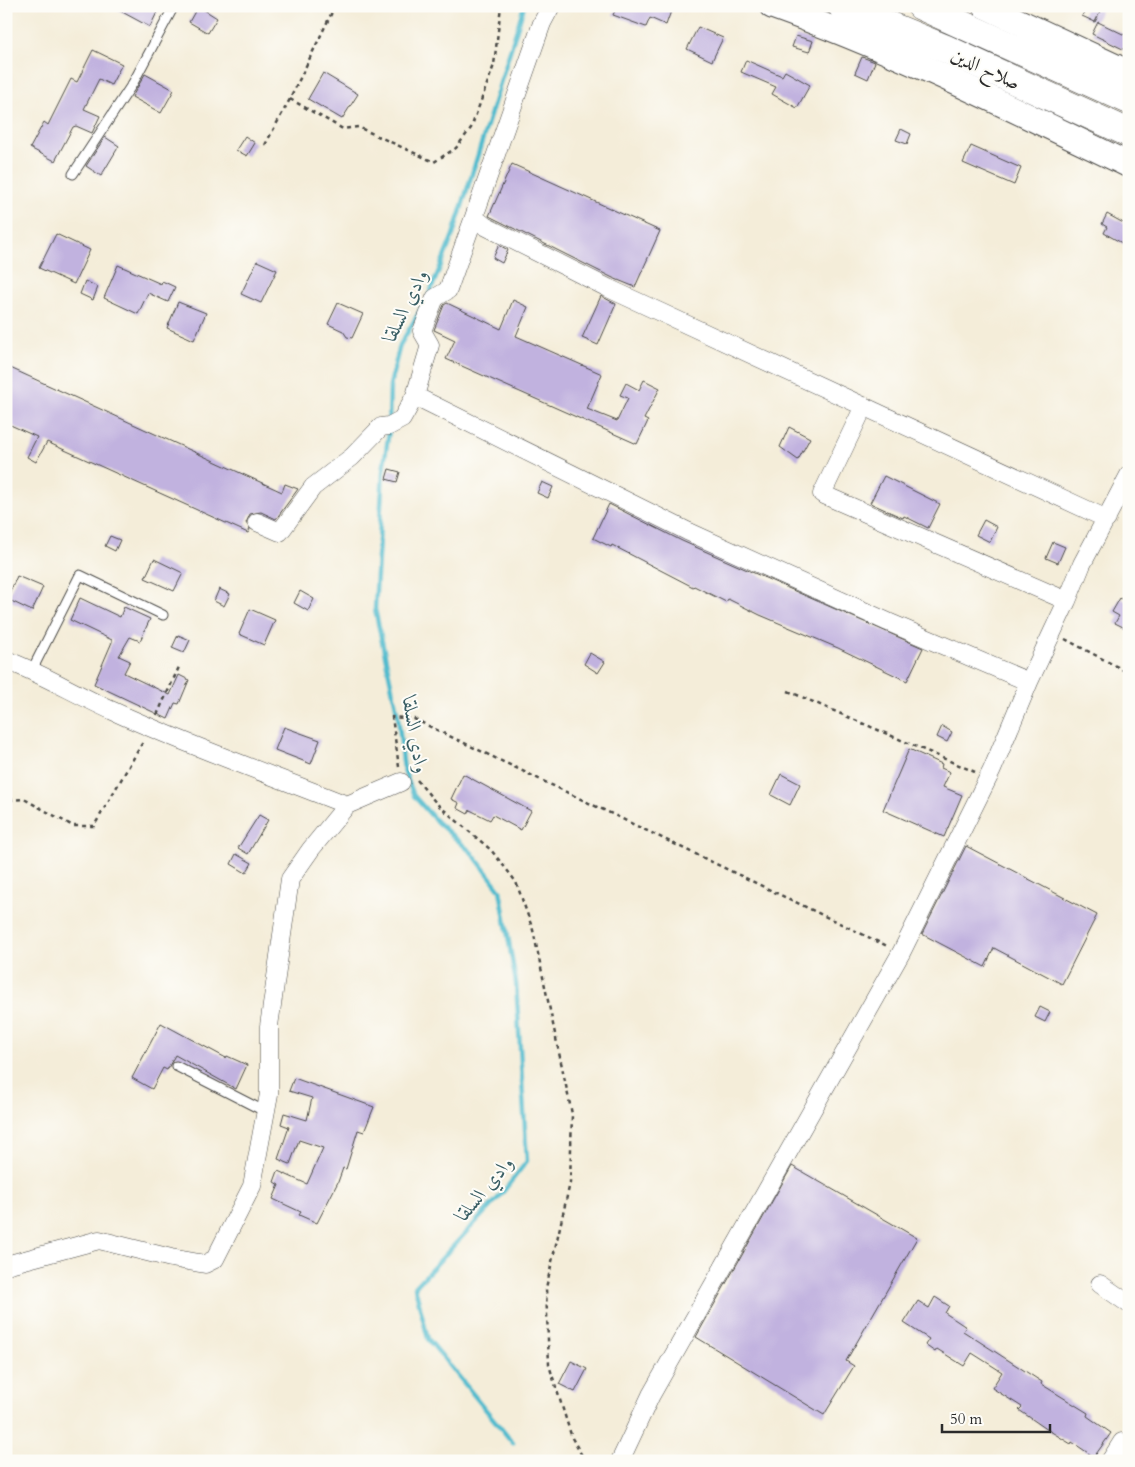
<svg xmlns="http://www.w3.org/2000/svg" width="1135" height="1467" font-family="Cardo,Amiri,serif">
	<rect width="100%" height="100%" fill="#fdfcf7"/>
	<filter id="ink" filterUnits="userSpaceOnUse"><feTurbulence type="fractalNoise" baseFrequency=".02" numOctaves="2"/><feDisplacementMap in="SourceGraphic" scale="10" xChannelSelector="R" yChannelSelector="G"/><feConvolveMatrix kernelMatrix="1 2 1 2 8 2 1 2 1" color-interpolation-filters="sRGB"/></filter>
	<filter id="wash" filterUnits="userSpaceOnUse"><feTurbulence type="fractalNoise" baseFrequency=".0096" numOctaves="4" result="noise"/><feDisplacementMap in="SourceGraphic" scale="20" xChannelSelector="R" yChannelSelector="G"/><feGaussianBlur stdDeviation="1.12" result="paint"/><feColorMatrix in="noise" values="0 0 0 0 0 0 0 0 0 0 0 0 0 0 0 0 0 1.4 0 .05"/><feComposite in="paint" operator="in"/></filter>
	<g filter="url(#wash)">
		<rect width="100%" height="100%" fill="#f4edd9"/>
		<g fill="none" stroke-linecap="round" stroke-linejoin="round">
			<path stroke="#52bcce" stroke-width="4.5" d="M429,295L453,235L524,6
				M389,421L390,385L400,345L424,304
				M389,431L383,471L375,609L398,716L404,770L414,796L437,822L472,853L500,890L516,983L527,1161L500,1196L415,1287L428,1339L513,1443"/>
		</g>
		<g id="blocks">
			<path fill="#c1b2df" d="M111,6H160L150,27Z
				M198,6L217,18L208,33L189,22Z
				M617,6H659L671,11L666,25L650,18L646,27L613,15Z
				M1087,6H1103L1095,22L1082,16Z
				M1098,22L1129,37V52L1092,34Z
				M698,27L723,38L712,61L687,49Z
				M796,36L813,41L809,52L792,47Z
				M93,50L122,64L111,85L99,79L84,109L100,116L92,133L76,126L73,127L55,161L30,148L44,122L48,125L71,79L77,82Z
				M862,57L875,62L868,79L855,73Z
				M746,60L782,76L785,71L810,85L797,108L772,94L776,87L741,72Z
				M323,73L358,94L342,119L308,99Z
				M145,74L174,90L161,113L132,97Z
				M901,129L911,134L907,144L896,140Z
				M245,136L255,143L247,156L236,150Z
				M105,137L119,146L101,176L86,166Z
				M971,146L1021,168L1014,185L963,163Z
				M512,164L660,231L635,287L613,278L489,216Z
				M1107,214L1129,226V247L1104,233L1107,227L1102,224Z
				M56,234L90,250L74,284L39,268Z
				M499,245L508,250L502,263L493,258Z
				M257,261L277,270L261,303L241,294Z
				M118,265L161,284L162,281L175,287L168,302L148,293L138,314L104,298Z
				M85,281L98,287L93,300L80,294Z
				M601,296L616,304L598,345L582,338Z
				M513,300L528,307L516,336L602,374L587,409L617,421L628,398L620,395L626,383L639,390L644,380L660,388L644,419L648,421L637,444L446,359L455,340L434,330L444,305L447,303L501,329Z
				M178,302L206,313L194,340L167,328Z
				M338,303L363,314L352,338L347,337L343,331L328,324Z
				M6,366L282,492L285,484L298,489L276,519L261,512L250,514L246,523L250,529L248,533L47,442L36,462L27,457L37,437L6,423Z
				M789,427L810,438L798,460L780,447Z
				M389,469L400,472L397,482L386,479Z
				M884,476L940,504L928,528L904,516L903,518L870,503Z
				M542,482L553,487L548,498L537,493Z
				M609,504L682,541L923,648L907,681L838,648L760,615L728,599L726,602L694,586L693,587L612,545L611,547L593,538Z
				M984,520L997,527L990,542L976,535Z
				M110,536L120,540L115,551L105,546Z
				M1053,542L1065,547L1058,563L1046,558Z
				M154,559L183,573L174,591L145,578Z
				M17,576L43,587L32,611L7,599Z
				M219,589L230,594L224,606L214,601Z
				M300,591L314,599L308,611L294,603Z
				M80,598L120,617L124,607L150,619L140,641L130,637L119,656L130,661L124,673L170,695L179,675L189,680L179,704L175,703L168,719L94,684L112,642V640L70,620Z
				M1120,598L1128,602L1129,600V630L1115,623L1119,616L1112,612Z
				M250,609L275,620L264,645L239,634Z
				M178,635L190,640L184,653L172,648Z
				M590,653L605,662L598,673L584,664Z
				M942,726L952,732L947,742L937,737Z
				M284,727L320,740L311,764L275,750Z
				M909,749L942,764L941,768L950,772L943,787L962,795L944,837L883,810Z
				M463,774L531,811L521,830L493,815L490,820L470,810L468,814L457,808L459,803L451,799Z
				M781,774L800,784L790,805L771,795Z
				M259,815L268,820L248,854L238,848Z
				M966,846L1097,915L1062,984L994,948L985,967L922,934Z
				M236,854L252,863L246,873L231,864Z
				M1040,1007L1050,1012L1045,1022L1035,1017Z
				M161,1023L226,1058L227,1056L247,1065L236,1089L175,1055L167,1070L163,1068L152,1089L132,1078Z
				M294,1078L374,1107L364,1132L358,1130L346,1169L343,1168L338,1182L317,1223L299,1215L301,1212L273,1199L279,1185L274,1182L278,1171L307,1184L323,1148L299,1140L290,1164L278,1159L289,1127L281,1124L284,1113L307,1120L312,1098L289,1091Z
				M792,1166L917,1238L846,1361L854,1366L824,1415L696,1337Z
				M935,1297L949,1306L945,1313L966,1327L963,1331L1042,1382L1041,1384L1088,1413L1087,1416L1111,1433L1094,1457L1072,1442L1071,1444L1045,1428L1019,1410L1022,1407L992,1388L1002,1372L972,1353L964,1366L937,1349L935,1352L925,1345L929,1339L904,1323L918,1301L929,1308Z
				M571,1361L587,1369L575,1392L559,1384Z"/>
		</g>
	</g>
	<g filter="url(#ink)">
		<use href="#blocks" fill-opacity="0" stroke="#494845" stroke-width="1"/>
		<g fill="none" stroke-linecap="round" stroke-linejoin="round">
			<defs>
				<path id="service" d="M73,174L133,83L174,6
					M32,670L80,575L163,615
					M176,1066L266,1112"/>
				<path id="minor" d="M551,6L542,23L474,217L485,226L608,288L1107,519
					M415,396L687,531L888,622L1029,682
					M864,406L822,494L1067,601
					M257,522L280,532L313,487L352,457L381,427L389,426L402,419L415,396L430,345L422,331L435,298L448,290L474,217
					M6,660C43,674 77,695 113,711C189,746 269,774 347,805L401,782
					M6,1265L99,1240L171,1258L205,1264L215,1259L252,1186L269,1094V1026L290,879L311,849L347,805
					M1100,1284L1129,1304
					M620,1461L651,1395L901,953L992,770L1029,682L1067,601L1082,564L1129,475
					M1110,1461L1122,1442L1129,1446"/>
				<path id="secondary" d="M772,6C895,50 1011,108 1129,165
					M985,6L1129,73"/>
				<path id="trunk" d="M842,6L946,49L1129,133
					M921,6L1129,100"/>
			</defs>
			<use href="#service" stroke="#494845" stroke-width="11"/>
			<use href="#minor" stroke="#494845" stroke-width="19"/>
			<use href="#secondary" stroke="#494845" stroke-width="27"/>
			<use href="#trunk" stroke="#494845" stroke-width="29"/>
			<path stroke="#494845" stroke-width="2.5" stroke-dasharray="4 4" stroke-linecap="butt" d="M290,99L343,129L358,127L434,162L456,148L471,128L494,65L501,6
				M265,145L290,99L335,6
				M1065,639L1129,673
				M788,691L975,772
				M157,715L179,667
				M399,767L392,717L414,719L887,946
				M417,780L437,804L491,850L507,870L516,882L533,930L572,1114L570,1183L546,1288L549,1365L572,1438L585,1461
				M6,808L10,800L24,799L73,826H94L143,742"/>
			<use href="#service" stroke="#fff" stroke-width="9"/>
			<use href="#minor" stroke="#fff" stroke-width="18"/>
			<use href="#secondary" stroke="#fff" stroke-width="25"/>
			<use href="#trunk" stroke="#fff" stroke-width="28"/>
		</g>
	</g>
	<g text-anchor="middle" stroke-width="4" stroke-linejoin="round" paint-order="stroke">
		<g font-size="19" fill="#2b2b2b" stroke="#fdfcf7">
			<text transform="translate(986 68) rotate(25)" y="7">صلاح الدين</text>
		</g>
		<g font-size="20" font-style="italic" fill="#395e64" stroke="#fdfcf7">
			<text transform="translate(405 305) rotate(-64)" y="7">وادي السلقا</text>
			<text transform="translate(416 735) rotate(80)" y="7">وادي السلقا</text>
			<text transform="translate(484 1188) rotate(-50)" y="7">وادي السلقا</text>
		</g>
	</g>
	<rect width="1135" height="1467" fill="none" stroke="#fdfcf7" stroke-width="25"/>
	<path d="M942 1424v8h108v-8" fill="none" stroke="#2b2b2b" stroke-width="2.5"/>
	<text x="950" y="1424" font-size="15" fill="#2b2b2b" stroke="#fdfcf7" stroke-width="4" paint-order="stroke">50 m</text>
</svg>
